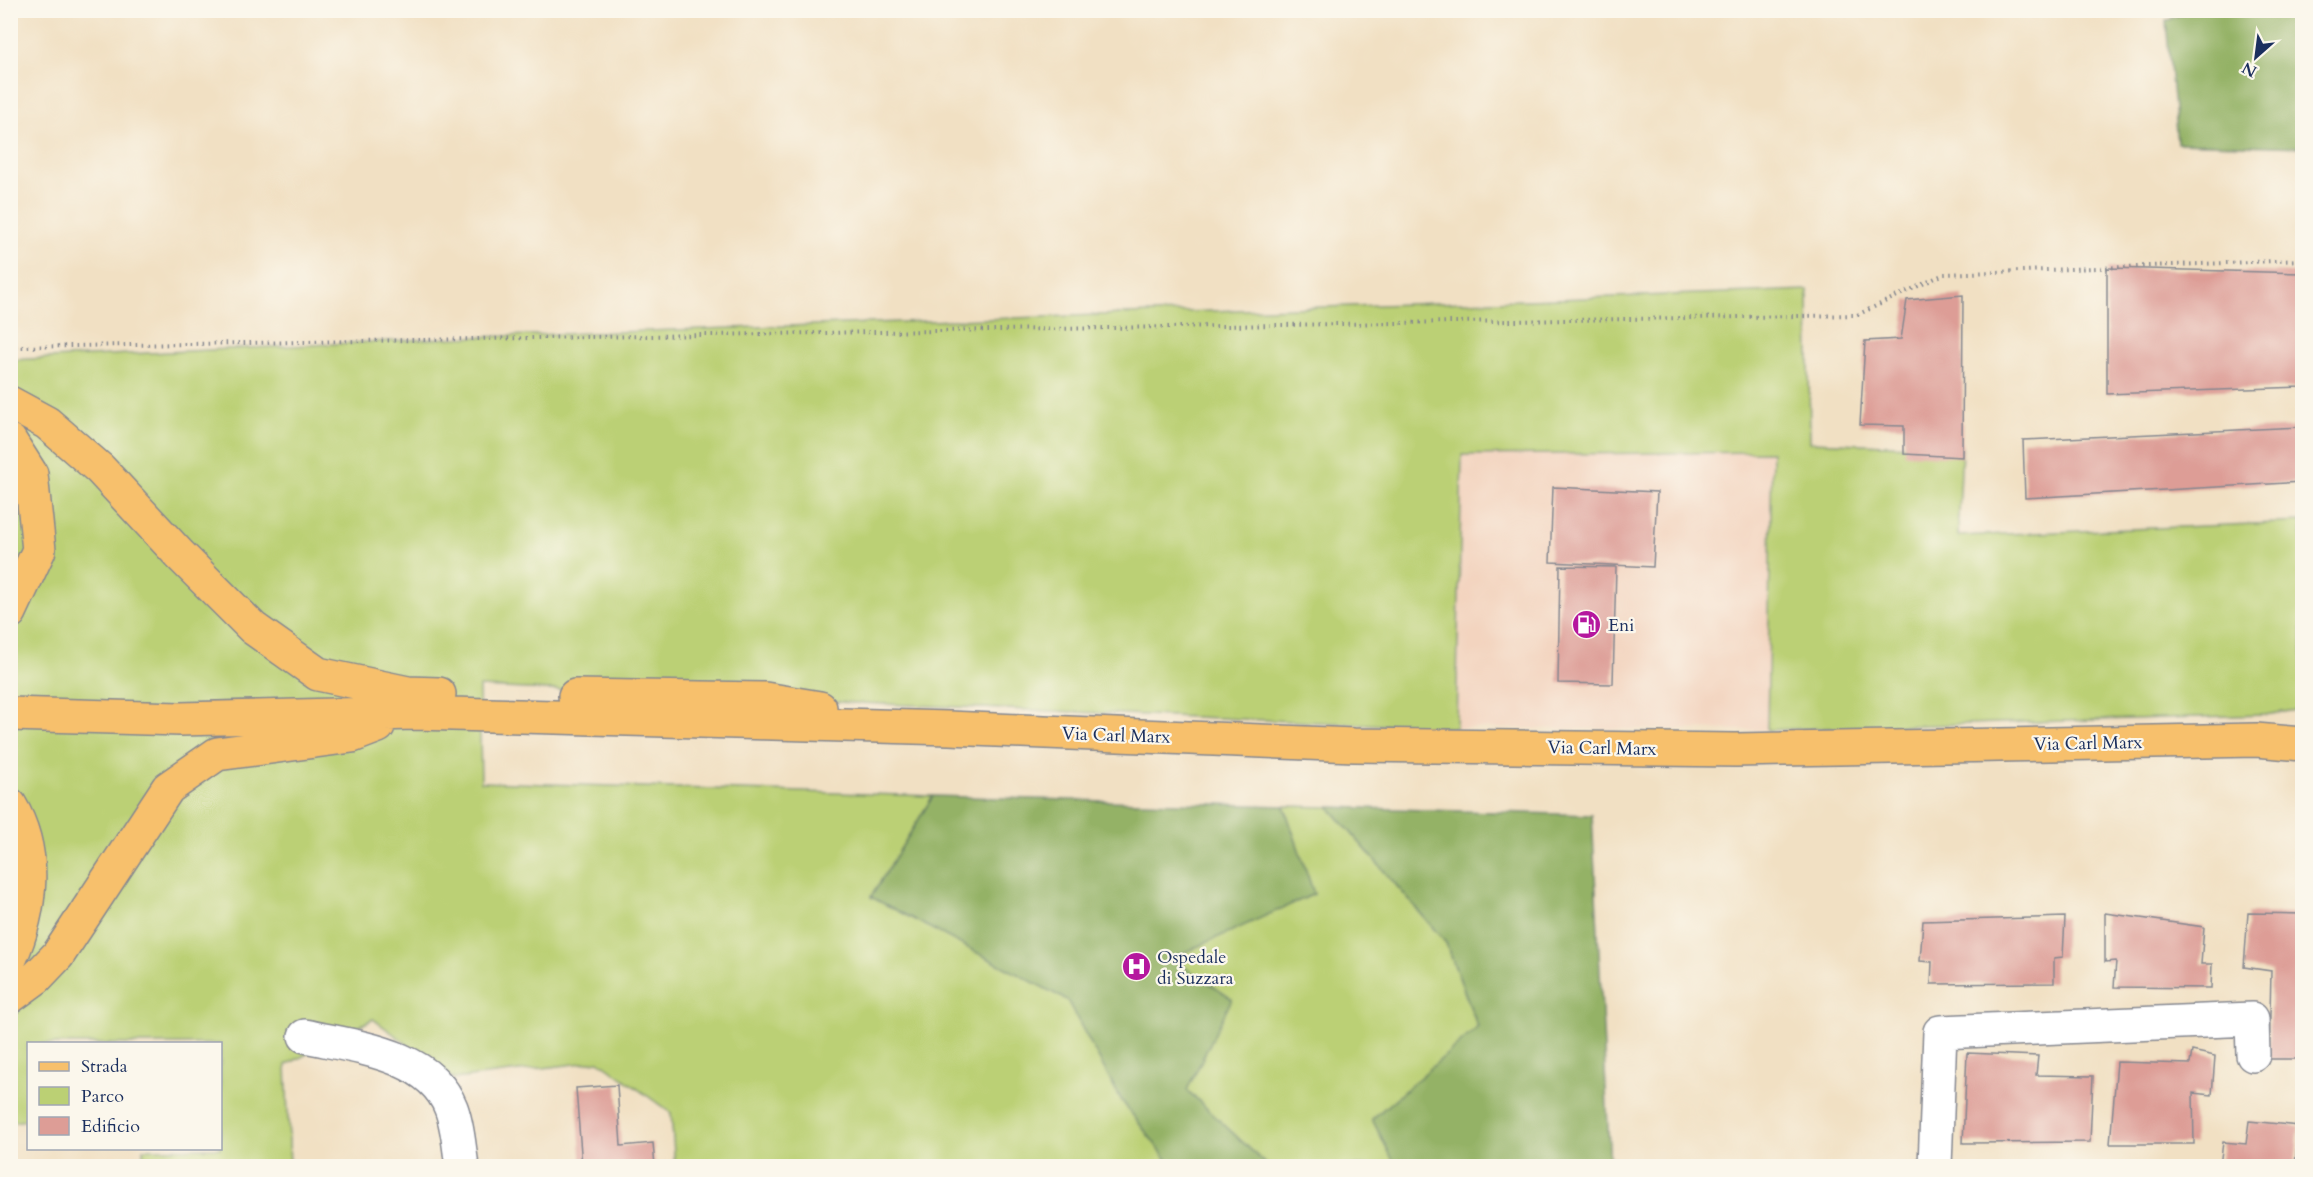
<svg xmlns="http://www.w3.org/2000/svg" width="2313" height="1177" font-family="Cardo,serif">
	<rect width="100%" height="100%" fill="#fbf7ec"/>
	<filter id="ink" filterUnits="userSpaceOnUse"><feTurbulence type="fractalNoise" baseFrequency=".0167" numOctaves="2"/><feDisplacementMap in="SourceGraphic" scale="12" xChannelSelector="R" yChannelSelector="G"/><feConvolveMatrix kernelMatrix="1 2 1 2 8 2 1 2 1" color-interpolation-filters="sRGB"/></filter>
	<filter id="wash" filterUnits="userSpaceOnUse"><feTurbulence type="fractalNoise" baseFrequency=".008" numOctaves="4" result="noise"/><feDisplacementMap in="SourceGraphic" scale="24" xChannelSelector="R" yChannelSelector="G"/><feGaussianBlur stdDeviation="1.35" result="paint"/><feColorMatrix in="noise" values="0 0 0 0 0 0 0 0 0 0 0 0 0 0 0 0 0 1.4 0 .05"/><feComposite in="paint" operator="in"/></filter>
	<g filter="url(#wash)">
		<rect width="100%" height="100%" fill="#f1e0c3"/>
		<path fill="#f3d4bf" d="M1773,452L1767,730L1456,728L1462,454Z"/>
		<path fill="#bbd074" stroke="#6b8069" stroke-width="1.5" d="M1808,290L1810,442L1962,448L1958,536L2302,522V709L2265,715L1767,730L1772,452L1462,455L1456,728L479,687L481,782L933,796L871,897L1067,1000L1122,1101L1172,1166H675L671,1113L599,1061L454,1079L373,1019L286,1065L290,1166H144L143,1149L220,1148V1044H28V1120L11,1122V360L450,338Z
			M1284,806L1329,807L1446,943L1478,1028L1372,1119L1396,1166H1268L1187,1090L1231,999L1171,958L1314,894Z"/>
		<path fill="#94b266" stroke="#587062" stroke-width="1.5" d="M2189,10L2302,11V147L2177,143L2166,21Z
			M933,796L1284,806L1314,894L1172,958L1232,999L1187,1090L1268,1166H1172L1122,1101L1067,1000L871,897Z
			M1329,807L1592,815L1610,1166H1396L1372,1119L1478,1027L1446,943Z"/>
		<g id="blocks">
			<path fill="#dd9d96" d="M2107,268L2302,273V387L2107,394Z
				M1963,295L1962,457L1904,454V426L1860,425L1865,341L1901,339L1907,300Z
				M2302,427V482L2025,498L2023,440Z
				M1553,487L1657,492L1653,567L1550,562Z
				M1560,566L1616,567L1613,684L1558,683Z
				M2105,913L2204,927L2201,964H2212L2211,988L2114,987L2116,961L2105,962Z
				M2248,913L2302,914V1059H2269L2271,971L2244,967Z
				M2065,917L2063,957L2054,958V983L1931,984L1932,962L1920,961L1923,921Z
				M2192,1051L2215,1056L2212,1095L2193,1093L2194,1144H2110L2117,1062L2190,1064Z
				M1967,1053L2038,1056L2036,1075L2093,1076L2090,1142L1963,1143Z
				M617,1085L621,1146L653,1143L655,1166H582L576,1088Z
				M2249,1121L2299,1126L2295,1166H2220L2223,1142L2246,1144Z"/>
		</g>
	</g>
	<g filter="url(#ink)">
		<use href="#blocks" fill-opacity="0" stroke="#868890" stroke-width="1.5"/>
		<g fill="none" stroke-linecap="round" stroke-linejoin="round">
			<defs>
				<path id="minor" d="M305,1036C354,1047 430,1053 451,1108C458,1126 459,1148 462,1166
					M1935,1166L1940,1032L2252,1019L2253,1055"/>
				<path id="major" d="M10,403L47,423L100,469L180,555L253,628L318,674L408,693L439,694
					M10,441L31,474L39,550L10,612
					M575,696L765,699L820,708
					M10,714L180,719L415,713L949,728L1354,745L1736,750L2256,740L2302,744
					M10,805C38,852 32,910 10,959
					M10,997L36,978L58,955L168,788L217,754L352,736L378,726"/>
			</defs>
			<use href="#minor" stroke="#868890" stroke-width="36"/>
			<use href="#major" stroke="#868890" stroke-width="36"/>
			<path stroke="#868890" stroke-width="4" stroke-dasharray="1.5 4.5" stroke-linecap="butt" d="M10,345L16,347L1857,315L1944,274L2302,260"/>
			<use href="#minor" stroke="#fff" stroke-width="33"/>
			<use href="#major" stroke="#f7c06c" stroke-width="33"/>
		</g>
	</g>
	<defs>
		<symbol id="fuel-disc" viewBox="-11 -11 22 22"><circle r="9.5" fill="#b5179e" stroke="#fbf7ec"/><path d="M-5.5-6h7V0h2V4h1.3V-2.5L3-4.5l.8-.8L6-3V5H2.5V1h-1V6h-7ZM-4.2-4.7v3.2H.2V-4.7Z" fill="#fff"/></symbol>
		<symbol id="hospital-disc" viewBox="-11 -11 22 22"><circle r="9.5" fill="#b5179e" stroke="#fbf7ec"/><path d="M-5-5h3v3.5h4V-5h3V5h-3V1.5h-4V5h-3Z" fill="#fff"/></symbol>
	</defs>
	<g fill-rule="evenodd">
		<use href="#fuel-disc" x="1570" y="608" width="33" height="33"/>
		<use href="#hospital-disc" x="1120" y="950" width="33" height="33"/>
	</g>
	<g text-anchor="middle" stroke-width="4.5" stroke-linejoin="round" paint-order="stroke">
		<g font-size="18" fill="#1b2f5e" stroke="#fbf7ec" text-anchor="start">
			<text x="1608" y="631">Eni</text>
			<text x="1157" y="963">Ospedale<tspan x="1157" dy="21">di Suzzara</tspan></text>
		</g>
		<g font-size="18" fill="#1b2f5e" stroke="#fbf7ec">
			<text transform="translate(1116 735) rotate(2)" y="6">Via Carl Marx</text>
			<text transform="translate(2088 743) rotate(-1)" y="6">Via Carl Marx</text>
			<text transform="translate(1602 748) rotate(1)" y="6">Via Carl Marx</text>
		</g>
	</g>
	<rect width="2313" height="1177" fill="none" stroke="#fbf7ec" stroke-width="36"/>
	<rect x="27" y="1042" width="195" height="108" fill="#fbf7ec" stroke="#a1a7b3" stroke-width="1.5"/>
	<rect x="39" y="1062" width="30" height="9" fill="#f7c06c" stroke="#a1a7b3" stroke-width="1.5"/>
	<text x="81" y="1072" font-size="18" fill="#1b2f5e">Strada</text>
	<rect x="39" y="1087" width="30" height="18" fill="#bbd074" stroke="#a1a7b3" stroke-width="1.5"/>
	<text x="81" y="1102" font-size="18" fill="#1b2f5e">Parco</text>
	<rect x="39" y="1117" width="30" height="18" fill="#dd9d96" stroke="#a1a7b3" stroke-width="1.5"/>
	<text x="81" y="1132" font-size="18" fill="#1b2f5e">Edificio</text>
	<g transform="translate(2256 57) rotate(208)" stroke="#fbf7ec" stroke-width="4.5" paint-order="stroke">
	<path d="M0-4.5L10 22L0 15L-10 22Z" fill="#1b2f5e"/>
	<text y="-9" font-size="16" font-weight="bold" text-anchor="middle" fill="#1b2f5e">N</text>
	</g>
</svg>
